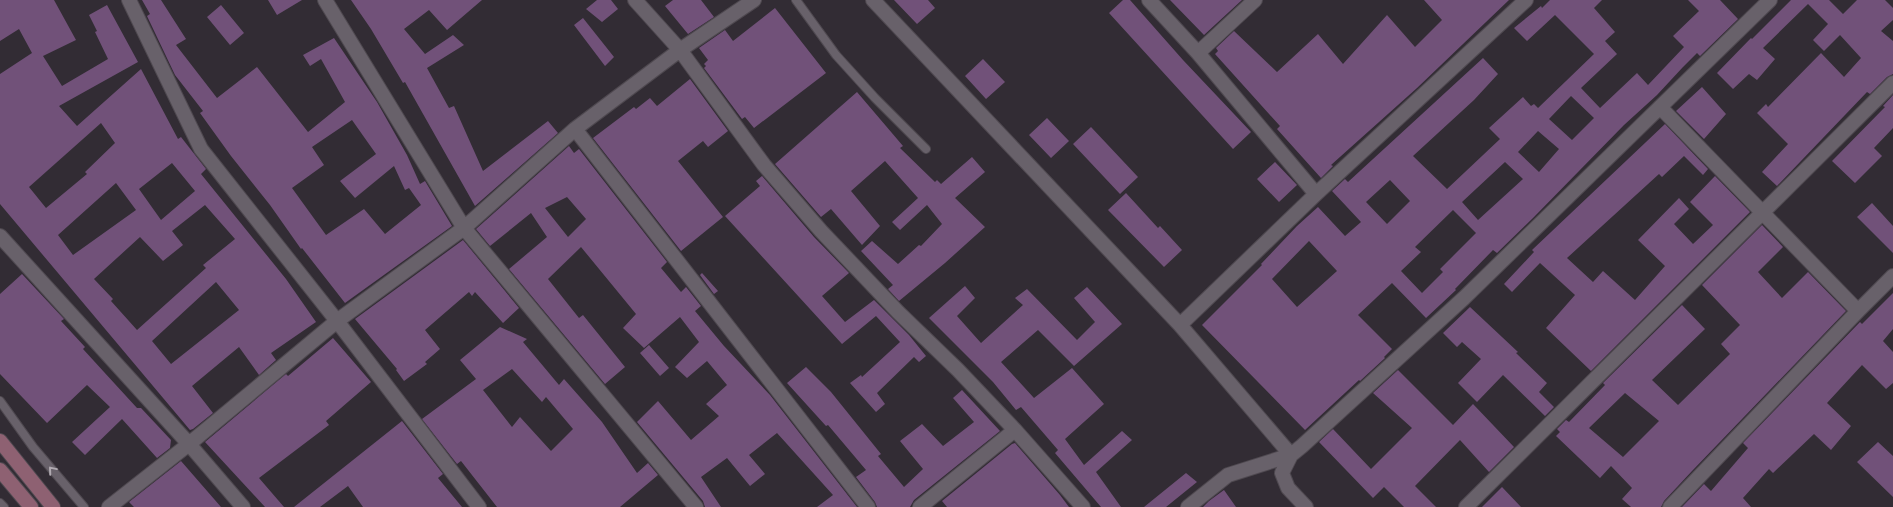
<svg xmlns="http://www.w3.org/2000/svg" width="1893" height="507" font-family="Mulish,sans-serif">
	<rect width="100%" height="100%" fill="#322c34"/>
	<path fill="#715179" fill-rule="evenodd" d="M0,0H54L76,40L43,56L62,86L108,59L95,32L97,31L89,15L107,5L138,62L59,106L77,126L141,69L178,139L181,137L206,169L201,174L286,279L316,322L271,353L276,360L259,375L239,347L192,386L213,413L193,429L190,430L0,204V74L32,53L19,29L0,41ZM101,123L115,143L85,172L87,174L46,208L29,187ZM172,163L195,191L161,220L139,189ZM116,183L136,210L73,255L58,235ZM205,205L235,239L203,265L206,268L137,330L111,301L113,299L94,279L140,237L163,261L183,245L172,231ZM216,282L239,310L171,364L152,341Z
		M142,0H161L186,39L176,45L217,98L257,67L308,132L345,102L321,59L310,66L303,55L334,38L377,102L407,155L420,184L425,181L452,226L345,303L302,248L301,249L270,205L231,156L200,113L203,111L175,75L147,16L150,14ZM352,120L376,154L340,181L355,198L394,166L405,190L409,188L421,205L385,234L364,209L326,235L292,188L324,165L312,147Z
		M268,0H302L277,15Z
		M351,0H482L447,30L429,10L404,29L425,54L453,35L464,45L427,68L449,108L454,106L483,171L548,121L558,133L475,206L405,82L403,83L371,29Z
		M597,0H611L618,9L602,22L586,9Z
		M673,0H701L714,17L688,34L665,6Z
		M894,0H928L935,8L917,24Z
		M1123,0H1130L1183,60L1251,132L1233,149L1109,13Z
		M1170,0H1242L1204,35Z
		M1424,0H1509L1417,88L1331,165L1333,166L1321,178L1277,129L1280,126L1215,54L1218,51L1216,48L1234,31L1277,72L1318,34L1343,64L1387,15L1415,47L1442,20Z
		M1550,0H1602L1594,8L1615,32L1605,41L1617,54L1581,88L1600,108L1637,73L1648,85L1684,47L1673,36L1699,11L1688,0H1720L1738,19L1700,56L1697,53L1683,67L1657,95L1624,125L1534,217L1497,253L1493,250L1455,289L1456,290L1426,318L1392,283L1358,315L1392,349L1384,357L1385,358L1360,381L1359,380L1305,430L1202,325L1262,265L1261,264L1297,226L1318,207L1345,236L1361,222L1332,191L1345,179L1348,182L1483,58L1498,74L1474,100L1413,156L1447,189L1500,139L1489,128L1523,97L1531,106L1534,104L1538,108L1594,54L1555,15L1527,41L1514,28L1541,6L1542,8ZM1571,96L1594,118L1572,140L1549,119ZM1538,131L1559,149L1539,172L1518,152ZM1505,162L1523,179L1478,220L1462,202ZM1390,180L1410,201L1387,224L1366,202ZM1453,210L1476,233L1440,269L1443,272L1422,293L1401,271L1421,252L1415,247ZM1309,241L1337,271L1297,307L1272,279Z
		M1791,0H1829L1843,14L1857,0H1885L1893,8V20L1881,31L1893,41V74L1887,77L1870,94L1867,92L1777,186L1762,172L1788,144L1757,113L1766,104L1768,107L1821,53L1844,77L1861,58L1840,35L1824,51L1813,40L1828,24L1808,4L1763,48L1775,59L1757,80L1749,74L1733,89L1717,73L1751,38L1752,39Z
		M221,5L244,33L230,45L207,17Z
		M775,8L826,73L754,128L745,117L742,119L704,68L706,66L704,64L708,60L699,48L725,30L733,41Z
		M583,18L614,57L605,66L574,25Z
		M983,59L1005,82L986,99L965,76Z
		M690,79L728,131L708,147L703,141L678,161L723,217L681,251L593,138L634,107L636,109L650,98L657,106Z
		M1702,87L1726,114L1704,139L1676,111Z
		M857,92L903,146L900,148L935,182L937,180L941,184L972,157L985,172L955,198L985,227L945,263L899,301L888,289L893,285L861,251L872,241L898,264L919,245L921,246L942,224L927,205L900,230L892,222L918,198L885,161L851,191L880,226L862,245L831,209L821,217L775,164Z
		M1893,95V128L1874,148L1882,156L1855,183L1832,161L1885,107L1883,106Z
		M1047,118L1069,141L1051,158L1029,135Z
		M1665,124L1708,169L1703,175L1684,156L1662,177L1659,174L1567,258L1593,282L1603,271L1635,300L1665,266L1638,240L1679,198L1689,209L1674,224L1693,244L1713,225L1690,202L1715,176L1750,212L1591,371L1546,328L1575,295L1540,263L1512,292L1504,284L1534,252L1532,250Z
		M1091,127L1138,177L1120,194L1073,144Z
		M569,146L574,153L579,149L667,262L661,268L681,292L686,287L701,306L695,311L724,346L770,395L857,507H817L833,495L777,433L749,455L765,474L750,486L727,458L701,477L721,507H705L703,501L637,422L658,401L691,440L719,416L706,404L727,385L707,361L687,378L675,367L699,342L680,317L644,348L623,328L636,314L581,247L548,279L579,318L583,315L625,367L605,384L509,269L547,237L531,213L490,246L476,229ZM567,197L586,219L568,237L545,208Z
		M1275,162L1297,185L1279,202L1257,179Z
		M762,176L814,237L849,273L822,296L845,322L874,300L909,335L926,356L919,362L914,357L877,393L885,404L876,412L850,383L861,375L862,377L900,342L876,316L842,344L725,216L760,186L756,181Z
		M1126,193L1158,228L1160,226L1182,250L1164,267L1108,210Z
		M1872,203L1893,226V253L1857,217Z
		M1762,225L1783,247L1758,272L1782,298L1808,272L1846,311L1692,471L1664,501L1661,507H1631L1622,499L1632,488L1611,466L1600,478L1556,436L1560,432L1557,429L1566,420L1569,422L1605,385L1603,383L1682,305L1705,329L1652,380L1678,405L1730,354L1721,344L1740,325L1702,285ZM1625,393L1659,421L1623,457L1589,428Z
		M463,240L519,308L503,323L475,292L472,296L469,292L425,330L440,349L425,362L427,364L404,381L396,370L397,369L355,319Z
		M702,273L718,291L714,294L700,275Z
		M22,274L64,319L61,321L85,347L83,349L104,372L137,408H141L171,440L170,448L157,458L122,419L85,455L72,442L110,407L87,385L47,423L0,374V294Z
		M965,286L975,298L957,316L981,343L1023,305L1015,298L1027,289L1077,340L1095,322L1074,298L1087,287L1122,324L1074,366L1038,330L1001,362L1034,398L1072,368L1104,404L1065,439L1084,465L1122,431L1132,440L1096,472L1121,507H1101L1055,453L1058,450L1021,407L1016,410L993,382L929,318Z
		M1893,293V329L1883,341L1893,352V383L1886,389L1862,365L1827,403L1851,426L1831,450L1814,434L1773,473L1769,469L1743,498L1751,507H1682L1704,484L1711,491L1748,448L1743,443L1860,322L1862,324Z
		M1470,307L1518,352L1516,353L1547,383L1539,392L1554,407L1545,416L1503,375L1477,402L1458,383L1481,359L1462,342L1457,347L1443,333Z
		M500,327L527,339L523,342L559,385L564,379L602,422L637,473L648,463L658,475L620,507H497L461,461L457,464L422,419L476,379L460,360ZM512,369L542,402L546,397L573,429L551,451L520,417L512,427L483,390Z
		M333,338L371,382L326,421L329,425L259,478L284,507H265L205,442L286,374L288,376Z
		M649,345L669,368L660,376L640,353Z
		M806,367L831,392L881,454L878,456L904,487L923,469L900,441L922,424L943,446L974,422L953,398L962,390L1000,431L914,500L910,507H877L875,502L856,477L866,470L828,425L826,426L787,383Z
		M1398,370L1453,425L1473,404L1514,447L1489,472L1460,440L1415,486L1436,507H1404L1384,487L1373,498L1319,442L1333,429L1371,469L1412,428L1373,393Z
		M402,421L443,474L438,478L462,507H363L348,486L320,507H294Z
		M1878,442L1893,456V497L1857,462Z
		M1015,443L1060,495L1069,507H947L942,501L1012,444Z
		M181,461L221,507H134L129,502Z
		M1186,473L1197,482L1166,507H1144Z
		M1502,487L1521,507H1482Z
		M1224,490L1236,507H1203L1209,501Z"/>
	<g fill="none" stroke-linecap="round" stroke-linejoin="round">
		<defs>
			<path id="service" d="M796,0L836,55L875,98L926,149
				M0,401L33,447L84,507
				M0,503L4,507"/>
			<path id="minor" d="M129,0L201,149L337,321L479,507
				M325,0L464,228L696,507
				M635,0L680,50L764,165L821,231L898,312L958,370L1015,430L1083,507
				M873,0L1180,325L1291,455L1282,473L1288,488L1306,507
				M1149,0L1198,53L1316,194
				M1198,53L1255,0
				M1660,107L1858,311
				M575,129L868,507
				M0,236L189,444L243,507
				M1180,325L1316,194L1526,0
				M109,507L189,444L337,321L464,228L575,129L680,50L754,0
				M920,507L1015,430
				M1188,507L1228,475L1291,455L1302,446L1464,298L1770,0
				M1466,507L1893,83
				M1670,507L1858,311L1893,276"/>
			<path id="secondary" d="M0,441L53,507
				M0,470L31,507"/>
		</defs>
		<use href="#service" stroke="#4f4950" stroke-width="10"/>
		<use href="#minor" stroke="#4f4950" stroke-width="16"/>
		<use href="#secondary" stroke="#4f4950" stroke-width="16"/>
		<use href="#service" stroke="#68616a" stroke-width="8"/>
		<use href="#minor" stroke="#68616a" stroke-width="14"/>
		<use href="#secondary" stroke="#8e6172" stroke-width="14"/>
	</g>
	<defs><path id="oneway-chevron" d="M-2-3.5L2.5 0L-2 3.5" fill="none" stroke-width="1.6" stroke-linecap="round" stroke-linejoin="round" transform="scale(1.25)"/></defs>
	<use stroke="#b0aab1" href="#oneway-chevron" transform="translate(52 470) rotate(-130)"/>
</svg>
